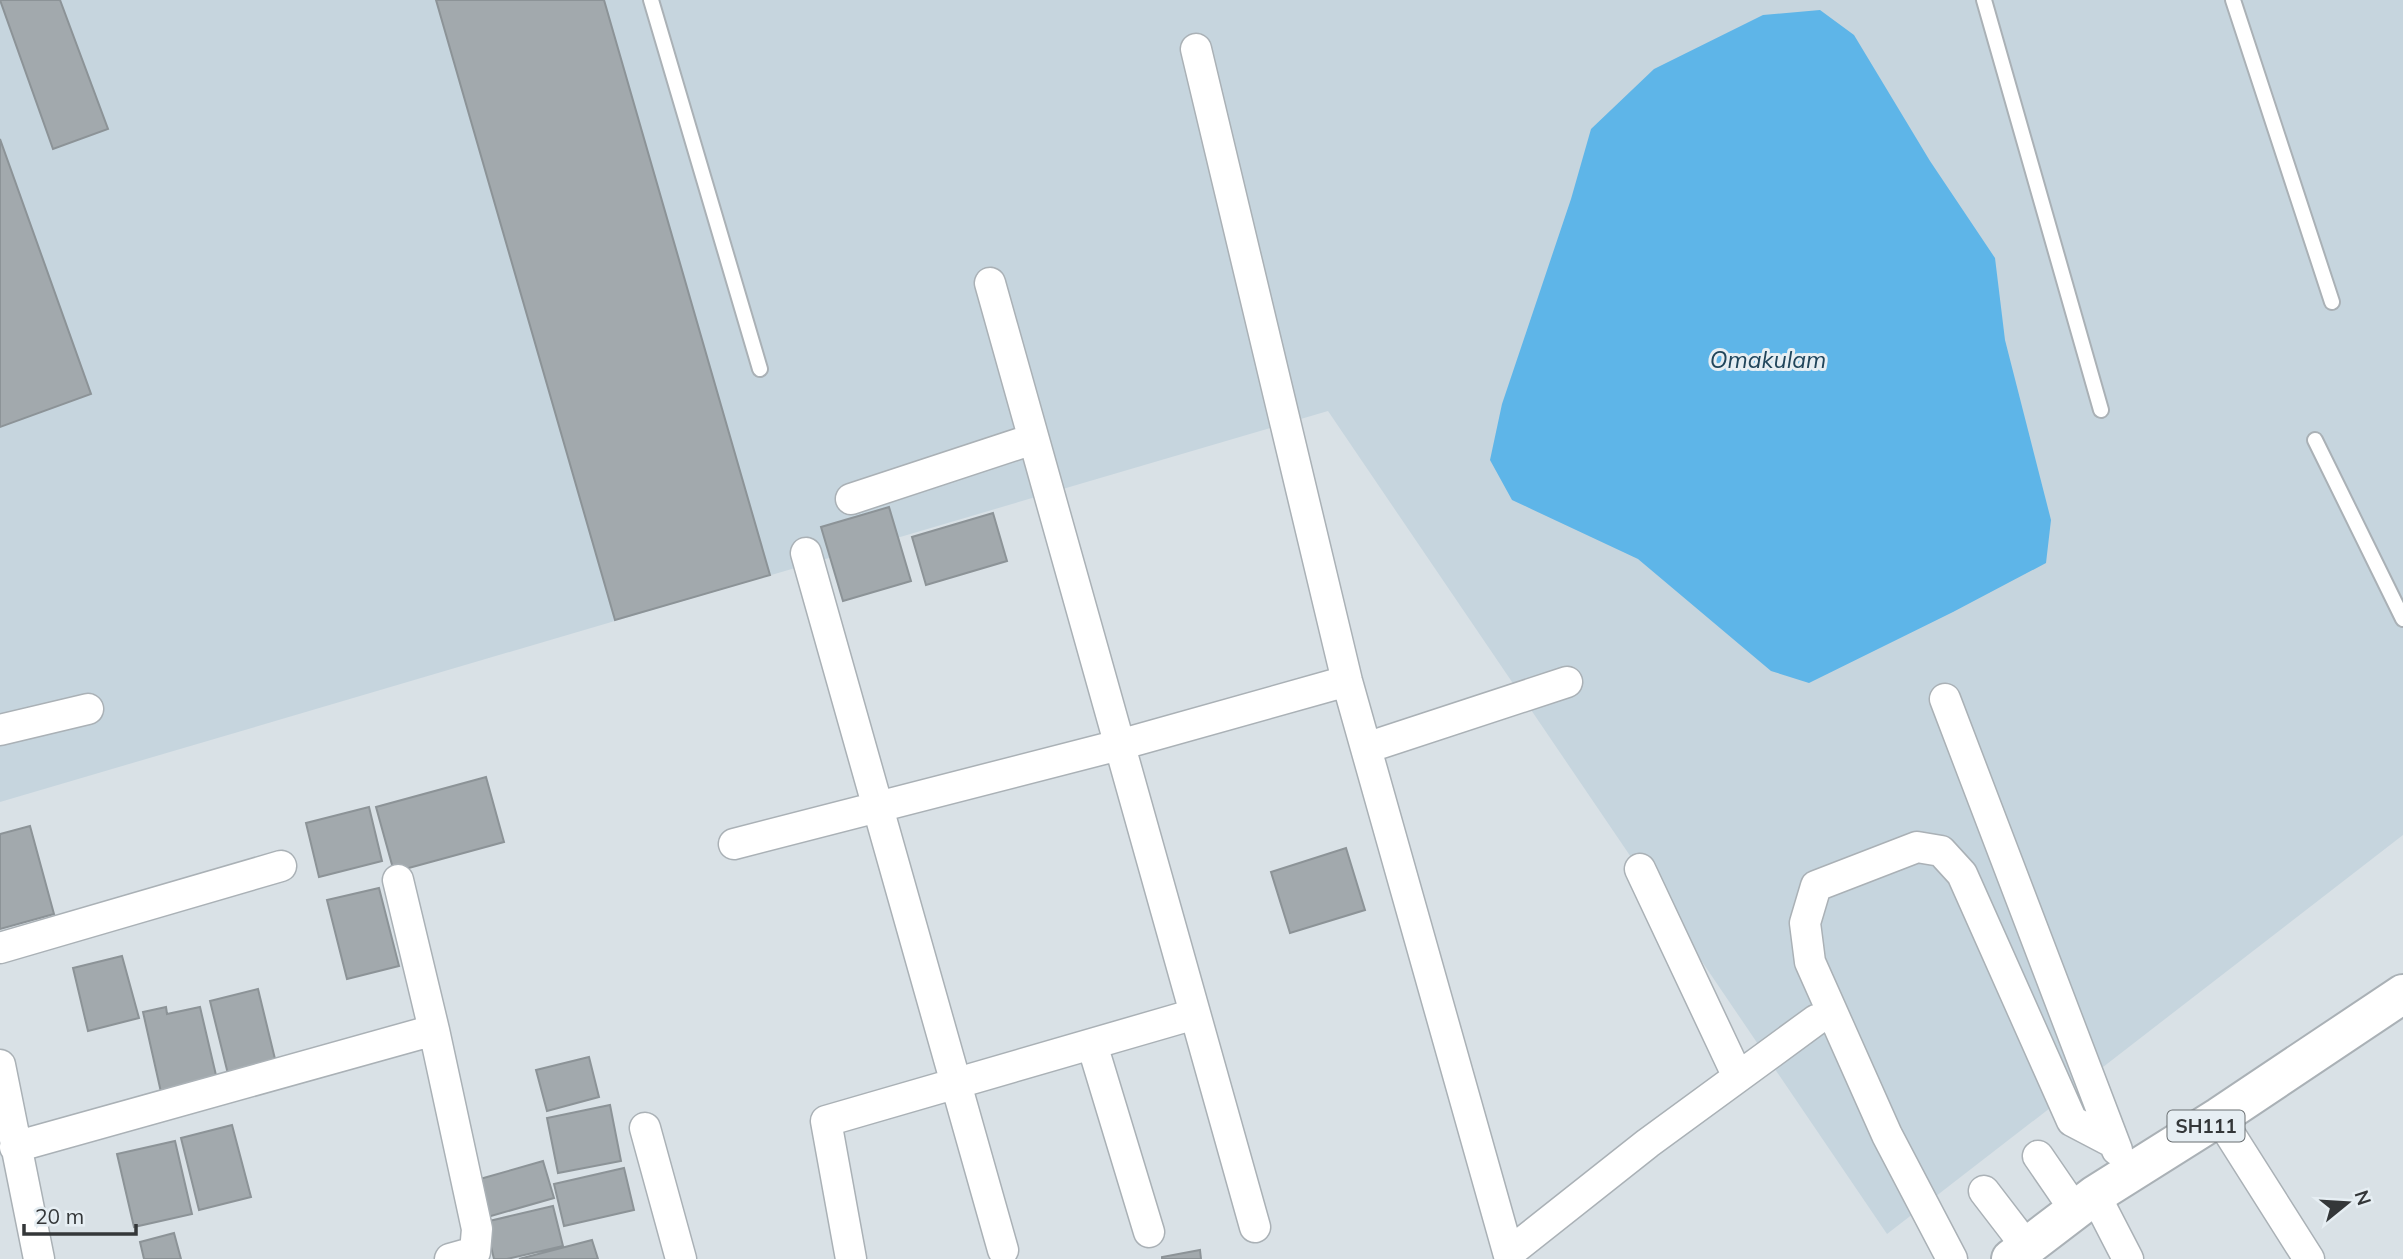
<svg xmlns="http://www.w3.org/2000/svg" width="2403" height="1259" font-family="Mulish,sans-serif">
	<rect width="100%" height="100%" fill="#d9e1e6"/>
	<path fill="#c6d5de" d="M0,0H2403V835L1887,1234L1328,411L0,802Z"/>
	<path fill="#5eb5e8" d="M1820,10L1854,35L1930,161L1995,258L2005,340L2051,520L2046,563L1953,612L1809,683L1771,671L1638,559L1512,500L1490,460L1502,404L1571,199L1591,129L1654,69L1763,15Z"/>
	<path fill="#a2a9ad" stroke="#8c9397" stroke-width="2" d="M0,0H60L108,129L53,149Z
		M436,0H604L770,575L615,620Z
		M0,139L91,394L0,427Z
		M889,507L911,581L843,601L821,527Z
		M993,513L1007,561L926,585L912,537Z
		M486,777L504,842L394,872L376,807Z
		M369,807L382,861L319,877L306,823Z
		M30,826L54,914L0,929V834Z
		M1346,848L1365,910L1290,933L1271,872Z
		M379,888L399,966L347,979L327,900Z
		M122,956L139,1018L88,1031L73,968Z
		M258,989L276,1063L228,1074L210,1001Z
		M166,1007L167,1014L200,1007L219,1088L163,1101L143,1012Z
		M589,1057L599,1097L547,1111L536,1070Z
		M610,1105L621,1161L558,1173L547,1118Z
		M232,1125L251,1197L199,1210L181,1138Z
		M175,1141L192,1214L134,1227L117,1154Z
		M543,1161L554,1198L484,1218L473,1181Z
		M624,1168L634,1210L564,1226L554,1184Z
		M553,1206L563,1246L507,1259H494L485,1222Z
		M174,1233L181,1259H144L140,1242Z
		M592,1240L598,1259H519Z
		M1200,1250L1201,1259H1162V1257Z"/>
	<g fill="none" stroke-linecap="round" stroke-linejoin="round">
		<defs>
			<path id="service" d="M651,0L760,369
				M1984,0L2101,410
				M2233,0L2332,302
				M2315,440L2403,619"/>
			<path id="minor" d="M1196,49L1347,681L1510,1259
				M990,283L1255,1227
				M851,499L1033,439
				M806,553L1003,1250
				M1945,699L2117,1150
				M0,730L88,709
				M1366,748L1567,682
				M734,844L1119,745L1347,681
				M1640,869L1738,1077
				M398,880L434,1030
				M0,948L281,866
				M1092,1044L1149,1232
				M0,1065L39,1259
				M2219,1117L2309,1259
				M645,1128L681,1259
				M15,1147L434,1030L477,1229L475,1252L450,1259
				M2038,1156L2075,1210
				M1984,1191L2027,1247
				M2095,1195L2128,1259
				M1509,1253L1648,1143L1816,1020
				M851,1259L826,1121L1195,1014
				M1952,1259L1887,1135L1810,962L1805,923L1816,886L1917,847L1941,851L1962,874L2072,1121L2114,1143"/>
			<path id="primary" d="M2011,1259L2095,1195L2219,1117L2403,994"/>
		</defs>
		<use href="#service" stroke="#aab1b6" stroke-width="18"/>
		<use href="#minor" stroke="#aab1b6" stroke-width="33"/>
		<use href="#primary" stroke="#aab1b6" stroke-width="42"/>
		<use href="#service" stroke="#fff" stroke-width="14"/>
		<use href="#minor" stroke="#fff" stroke-width="30"/>
		<use href="#primary" stroke="#fff" stroke-width="38"/>
	</g>
	<g text-anchor="middle" stroke-width="6" stroke-linejoin="round" paint-order="stroke">
		<rect fill="#e6eef3" stroke="#696e71" stroke-width="2" x="2167.5" y="1110.5" width="77" height="31" rx="5"/>
		<g font-size="19" font-weight="bold" fill="#343739">
			<text x="2206" y="1133">SH111</text>
		</g>
		<g font-size="23" font-style="italic" fill="#20455b" stroke="#e6eef3">
			<text x="1768" y="368">Omakulam</text>
		</g>
	</g>
	<g transform="translate(2347 1203) rotate(72)" stroke="#e6eef3" stroke-width="5" paint-order="stroke">
	<path d="M0-5L12 26L0 18L-12 26Z" fill="#343739"/>
	<text y="-10" font-size="19" font-weight="bold" text-anchor="middle" fill="#343739">N</text>
	</g>
	<path d="M24 1224v10h112v-10" fill="none" stroke="#343739" stroke-width="3.5"/>
	<text x="35" y="1224" font-size="21" fill="#343739" stroke="#e6eef3" stroke-width="5" paint-order="stroke">20 m</text>
</svg>
